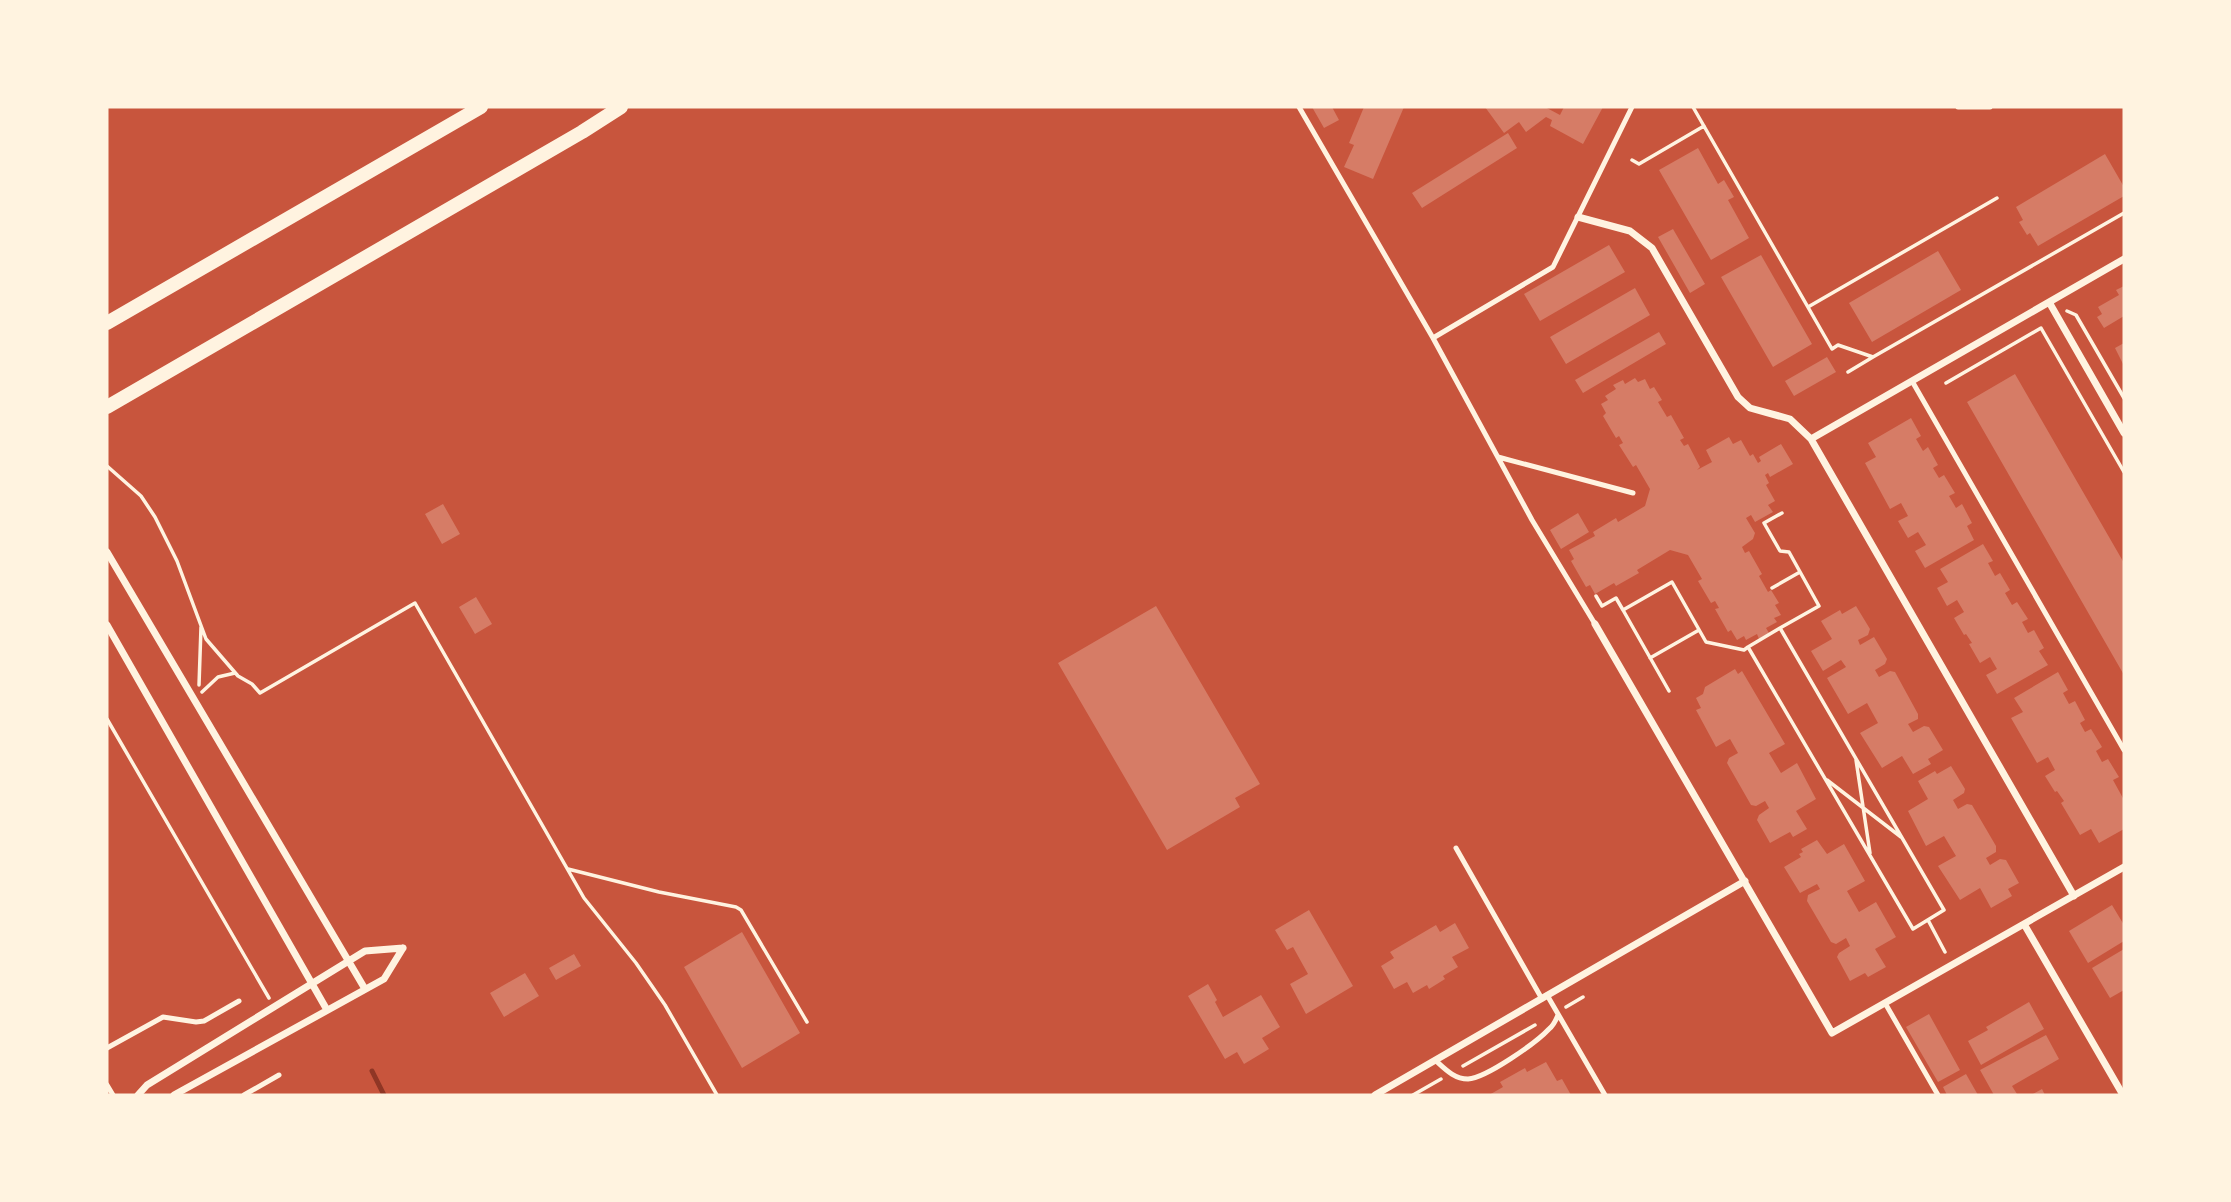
<svg xmlns="http://www.w3.org/2000/svg" width="2231" height="1202" font-family="'Sofia Sans Condensed',sans-serif">
	<rect width="100%" height="100%" fill="#c8553d"/>
	<g fill="none" stroke-linecap="round" stroke-linejoin="round">
		<path stroke="#8f3625" stroke-width="5" d="M372,1071L384,1095"/>
	</g>
	<path fill="#d67c66" d="M1312,107H1332L1339,120L1324,128Z
		M1364,107H1404L1373,179L1344,167L1354,145L1349,143Z
		M1485,107H1545L1560,115L1564,107H1603L1583,144L1550,126L1552,120L1546,117L1526,132L1519,122L1504,133Z
		M1508,133L1517,148L1422,208L1412,193Z
		M1698,148L1718,184L1724,180L1734,197L1728,200L1749,238L1711,260L1659,170Z
		M2105,154L2124,187V196L2038,246L2030,233L2027,235L2019,222L2023,220L2016,207Z
		M1673,229L1705,284L1690,293L1658,237Z
		M1609,245L1625,272L1540,321L1524,294Z
		M1938,251L1961,290L1872,342L1849,303Z
		M1761,255L1812,344L1773,367L1721,277Z
		M2124,286V316L2104,328L2097,317L2102,314L2098,307L2119,295L2116,290Z
		M1635,288L1650,315L1566,364L1550,337Z
		M1659,332L1666,344L1583,393L1575,380Z
		M2124,343V366L2115,348Z
		M1827,357L1836,372L1794,396L1785,381Z
		M2015,374L2124,563V675L1967,402Z
		M1635,378L1638,382L1645,379L1650,389L1654,387L1662,400L1658,402L1667,417L1671,415L1684,438L1680,440L1684,446L1688,444L1700,467L1697,470L1712,462L1706,450L1729,437L1733,444L1741,440L1750,456L1753,454L1758,463L1761,461L1759,457L1781,444L1793,464L1770,477L1768,473L1765,475L1769,483L1766,485L1775,501L1768,505L1773,512L1755,522L1751,515L1746,518L1755,533L1753,539L1742,547L1745,553L1749,551L1762,574L1759,576L1768,592L1771,590L1779,603L1775,605L1781,615L1774,618L1777,622L1766,628L1769,633L1759,639L1757,634L1746,640L1744,636L1737,640L1731,630L1728,632L1715,609L1719,608L1715,601L1711,603L1698,581L1702,579L1688,555L1670,550L1637,570L1639,573L1616,586L1614,583L1595,594L1590,585L1586,587L1571,561L1574,559L1569,550L1595,536L1593,532L1616,518L1618,522L1645,506L1650,489L1636,465L1633,467L1619,445L1623,443L1619,436L1616,438L1603,416L1606,413L1601,404L1608,400L1605,396L1616,389L1613,385L1623,380L1625,384Z
		M1911,418L1921,436L1916,439L1923,451L1928,447L1938,465L1933,468L1939,478L1944,475L1955,493L1949,496L1956,508L1962,504L1972,523L1967,526L1974,540L1925,568L1915,551L1926,545L1918,532L1908,538L1898,521L1908,516L1901,503L1890,509L1865,463L1876,457L1868,443Z
		M443,504L460,534L442,544L425,514Z
		M1578,513L1589,532L1561,549L1550,530Z
		M1983,544L1993,561L1988,563L1995,576L2000,573L2010,590L2005,593L2012,605L2017,602L2028,619L2022,622L2028,633L2034,630L2044,648L2039,651L2048,665L1997,694L1986,675L1997,669L1990,657L1980,663L1969,644L1972,643L1966,634L1964,635L1954,618L1964,612L1957,600L1947,606L1937,588L1948,582L1940,569Z
		M476,597L492,624L475,634L459,607Z
		M1156,606L1260,784L1235,798L1240,807L1167,850L1058,663Z
		M1856,606L1870,629L1868,635L1858,640L1860,645L1874,637L1887,659L1885,664L1875,670L1879,677L1890,671L1895,672L1918,714V719L1908,724L1913,732L1924,726L1929,727L1943,750L1928,759L1931,764L1913,774L1902,756L1882,768L1860,733L1878,723L1867,703L1848,714L1827,678L1846,667L1841,660L1823,671L1811,651L1832,639L1821,621L1840,610L1842,614Z
		M1735,669L1738,674L1742,671L1785,744L1769,753L1781,773L1797,763L1816,799L1796,811L1807,829L1793,837L1790,832L1770,843L1757,820L1759,815L1769,808L1765,801L1756,806L1751,805L1727,763L1729,758L1738,753L1730,739L1716,747L1696,710L1701,708L1696,698L1703,694L1705,687Z
		M2058,672L2068,690L2063,693L2069,704L2075,701L2085,720L2080,723L2085,732L2091,729L2102,747L2096,751L2102,762L2108,759L2119,777L2113,780L2124,800V829L2099,843L2091,829L2080,835L2061,803L2064,801L2057,791L2055,792L2045,776L2055,770L2048,757L2037,763L2011,718L2023,712L2014,698Z
		M1951,766L1965,789L1964,793L1953,800L1958,809L1967,804L1972,805L1996,846V852L1986,858L1990,865L2000,859L2006,860L2019,883L2008,889L2012,896L1991,908L1980,888L1960,900L1938,866L1956,856L1944,836L1926,846L1908,811L1928,799L1918,781L1935,771L1937,774Z
		M1817,840L1827,854L1844,844L1865,881L1847,891L1859,912L1876,902L1896,937L1875,949L1886,967L1868,977L1865,973L1850,981L1837,957L1839,953L1850,946L1846,938L1836,944L1831,942L1807,901L1808,895L1820,889L1817,884L1800,893L1784,867L1801,857L1799,854L1803,852L1801,849Z
		M2112,905L2124,925V941L2088,963L2069,931Z
		M1309,910L1353,986L1306,1014L1290,984L1308,974L1293,947L1287,950L1275,930Z
		M1455,923L1469,948L1452,957L1458,967L1443,976L1445,979L1429,989L1427,985L1413,993L1407,982L1394,989L1381,966L1394,958L1390,952L1436,925L1440,932Z
		M742,932L800,1033L742,1068L684,967Z
		M2124,949V990L2110,998L2092,968Z
		M574,954L581,966L556,980L549,968Z
		M525,973L539,996L504,1017L490,993Z
		M1208,984L1217,1000L1215,1002L1223,1017L1261,995L1280,1027L1262,1038L1269,1049L1244,1064L1237,1052L1225,1059L1188,996Z
		M2029,1002L2044,1029L1981,1065L1968,1041L1988,1030L1986,1027Z
		M1929,1014L1960,1070L1938,1082L1906,1027Z
		M2046,1035L2059,1059L2012,1086L2017,1094L2014,1095H1994L1980,1070Z
		M1546,1062L1557,1081L1562,1079L1571,1095H1489L1503,1087L1500,1082L1525,1068L1527,1072Z
		M1966,1074L1978,1095H1947L1943,1087Z
		M2042,1089L2045,1095H2031Z"/>
	<g fill="none" stroke-linecap="round" stroke-linejoin="round">
		<path stroke="#fff3e0" stroke-width="3.5" d="M1693,107L1832,349L1838,345L1873,357L2124,213
			M1632,160L1639,164L1704,126
			M1808,307L1997,198
			M2067,311L2076,315L2124,398
			M1848,372L1873,357
			M1946,383L2041,328L2124,472
			M107,466L141,496L155,517L177,561L206,639L238,676L252,684L260,693L415,603L584,898L636,963L665,1005L717,1095
			M1772,588L1800,572
			M1596,596L1602,606L1616,598L1623,610L1672,582L1706,642L1744,650L1748,647
			M1623,610L1669,691
			M1780,628L1944,910L1913,929L1748,647Z
			M1780,628L1819,606L1789,552L1780,551L1764,523L1782,513
			M1650,658L1699,630
			M199,685L201,627
			M202,692L218,677L235,673
			M107,719L269,998
			M1856,760L1870,853
			M1827,780L1901,837
			M568,869L659,892L736,907L741,910L807,1022
			M1928,920L1945,952
			M1566,1007L1583,997
			M1463,1066L1535,1025
			M1413,1095L1441,1079"/>
		<path stroke="#fff3e0" stroke-width="5" d="M1299,107L1433,338L1532,520L1595,624
			M1958,107H1990
			M1433,338L1553,267L1632,107
			M1912,381L2124,750
			M1498,457L1633,493
			M1456,848L1542,999
			M1547,995L1605,1095
			M1885,1003L1938,1095
			M107,1048L163,1017L196,1022L204,1021L239,1001
			M1435,1060C1445,1069 1454,1079 1468,1079C1486,1078 1536,1043 1549,1029C1553,1026 1556,1020 1558,1015
			M107,1085L113,1095
			M244,1095L279,1075"/>
		<path stroke="#fff3e0" stroke-width="7" d="M1578,217L1630,231L1652,248L1738,397L1750,408L1790,419L1811,439L2074,896
			M2049,302L2124,433
			M1811,439L2124,259
			M107,552L365,989
			M1595,624L1832,1033L2124,867
			M107,625L327,1010
			M2024,924L2123,1095
			M138,1095L147,1085L365,951L403,948
			M174,1095L384,979L403,948
			M1375,1095L1745,881"/>
		<path stroke="#fff3e0" stroke-width="14" d="M107,323L481,107
			M107,407L582,132L621,107"/>
	</g>
	<rect width="2231" height="1202" fill="none" stroke="#fff3e0" stroke-width="217"/>
</svg>
